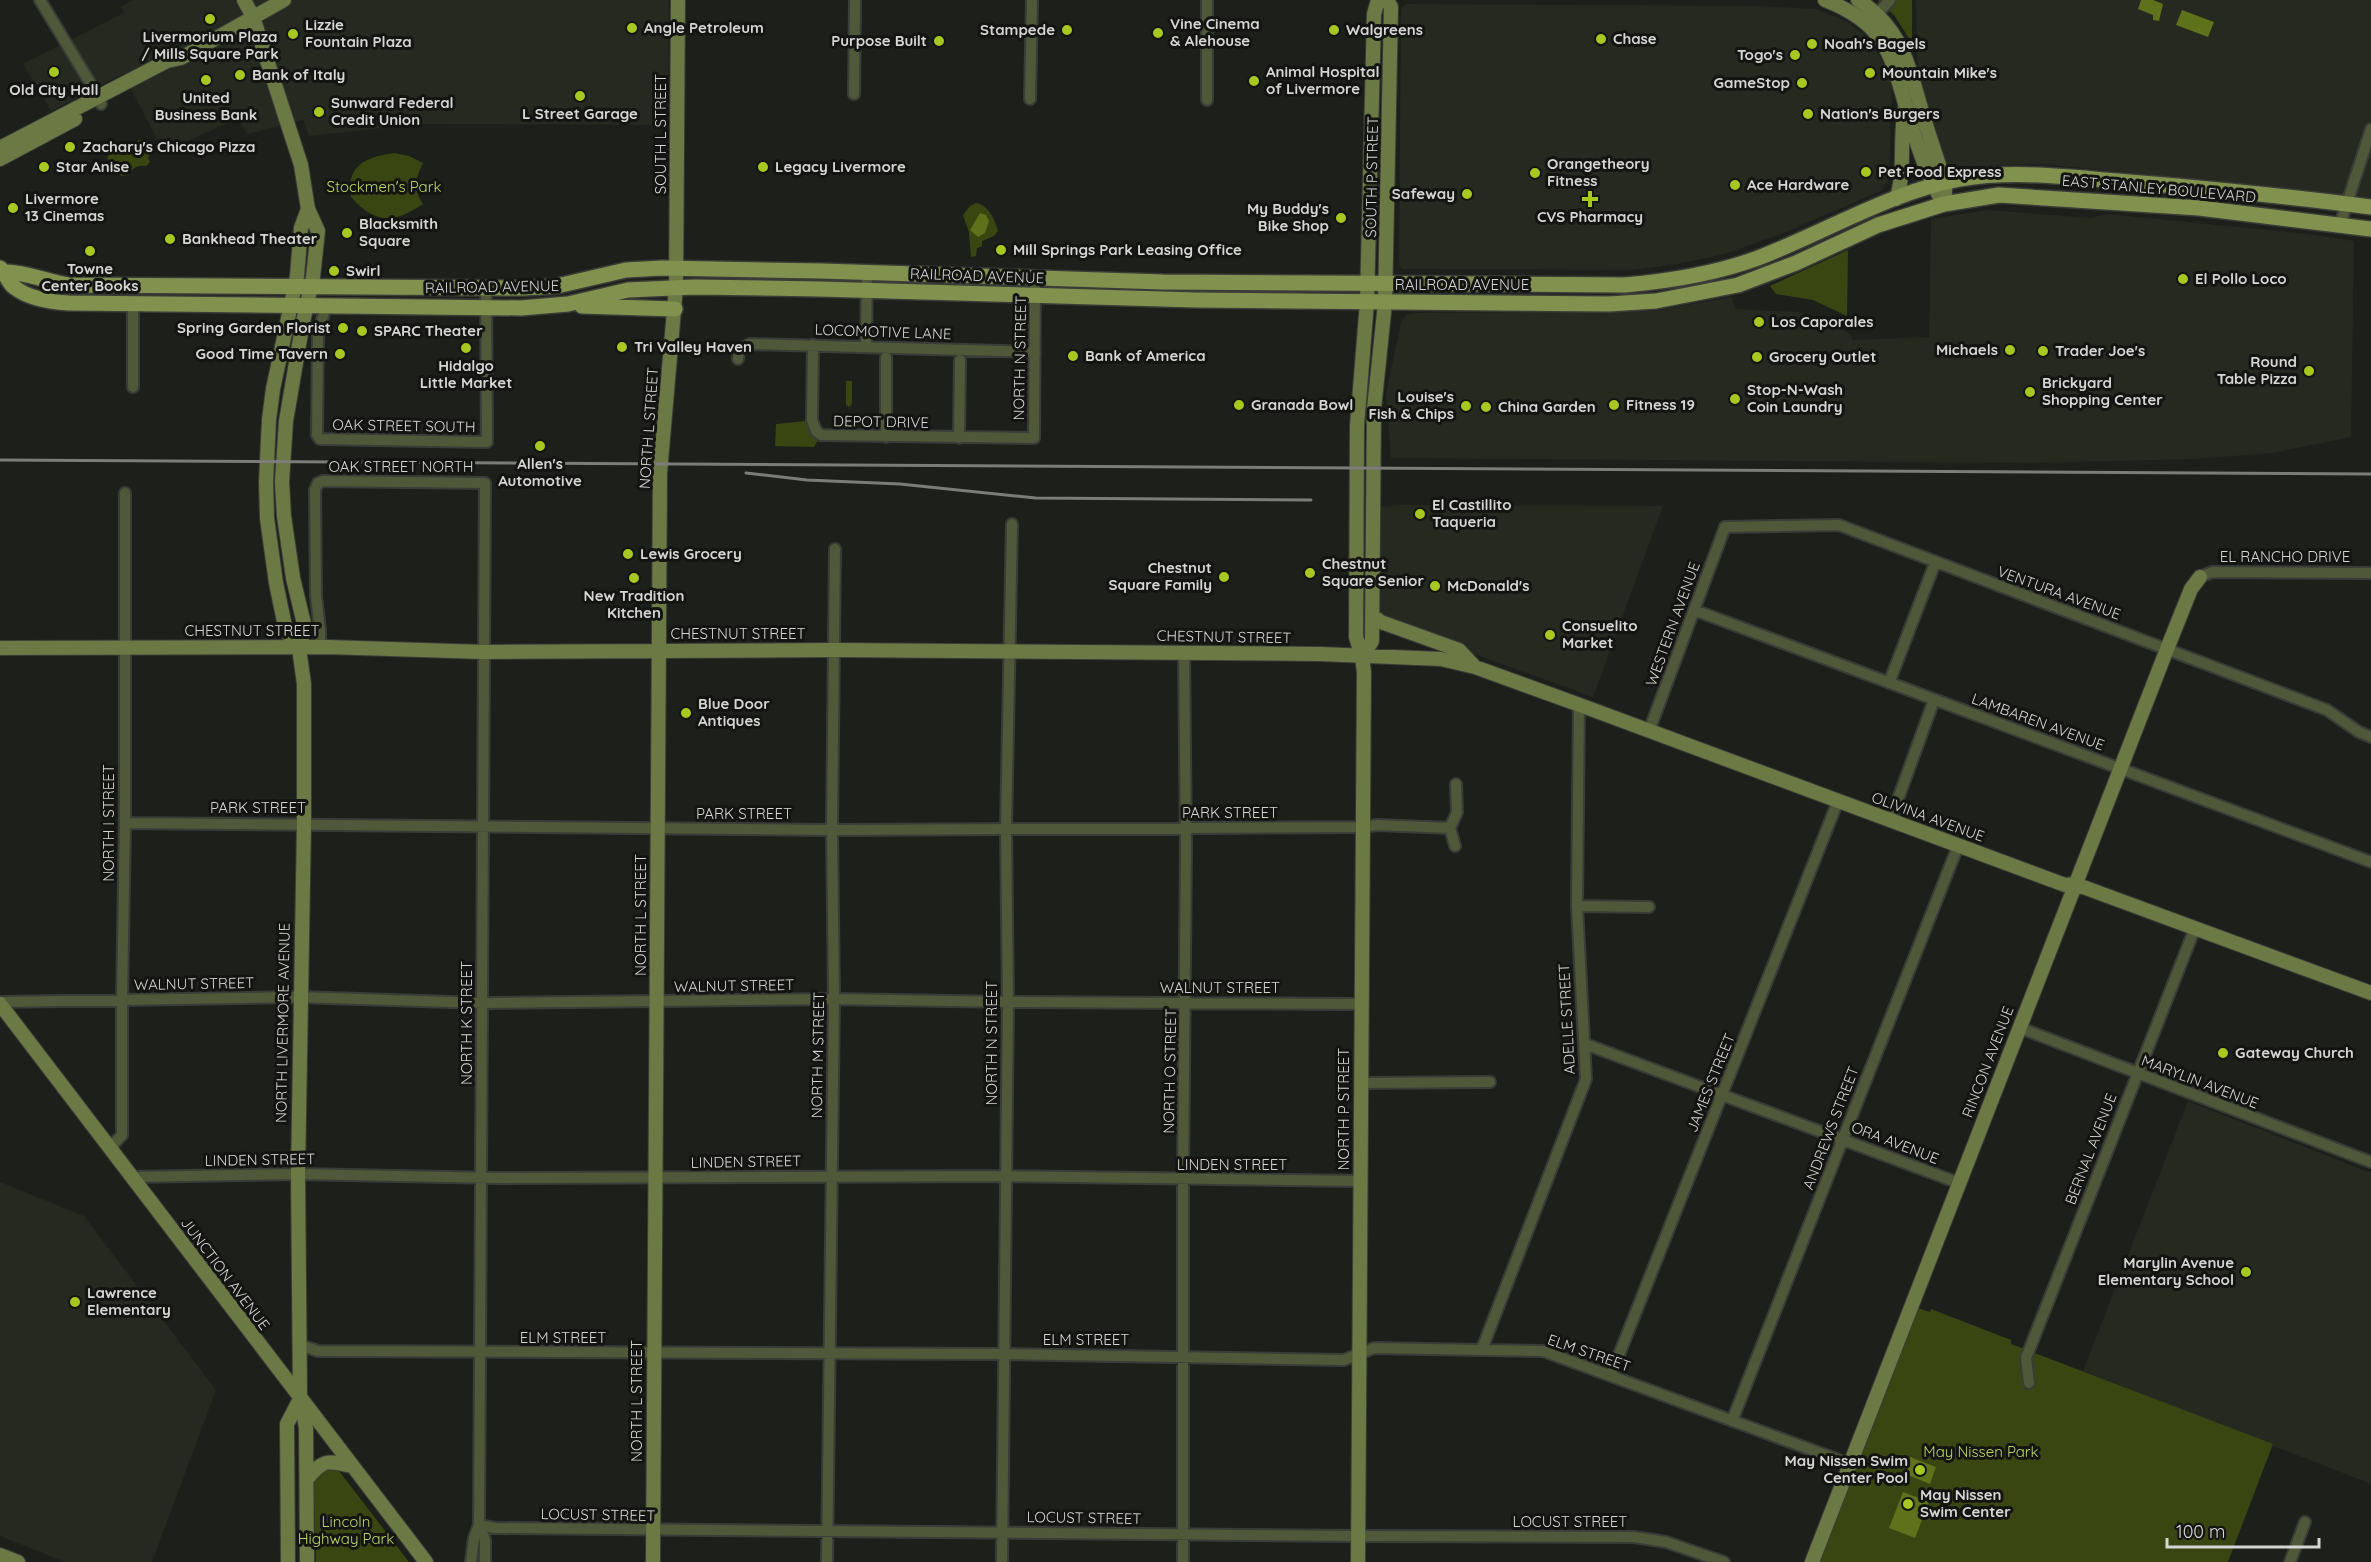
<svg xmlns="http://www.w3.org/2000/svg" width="2371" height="1562" font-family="Quicksand,sans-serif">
	<rect width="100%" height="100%" fill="#1d1f1b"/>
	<path fill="#262920" d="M133,0H669L668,125L420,124L309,136L303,120L247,134L238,118L164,152L123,74L51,111L23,64L124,13L121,7Z
		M1916,0H2371V199L2073,167L2034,164L1953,167L1946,163L1939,149L1918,74Z
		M1406,4L1759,6L1815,9L1846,21L1869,38L1884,64L1892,86L1889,179L1881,191L1781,234L1725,254L1677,264L1631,270L1402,269L1399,265L1401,9Z
		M1988,210L2091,218L2107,214L2308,234L2354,241L2351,437L2272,453L2195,459L2031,463L1391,458L1386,394L1401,322L1406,315L1415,313L1654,311L1731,297L1736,309L1798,312L1822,320L1850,334L1853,340L1929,337L1931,219Z
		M1403,505L1663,506L1593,697L1389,623L1380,616V507Z
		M2188,1101L2371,1173V1484L2083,1371Z
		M0,1182L84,1216L216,1390L152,1562H65L0,1536Z"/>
	<path fill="#3a4612" d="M1878,0H1912V43L1894,15Z
		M143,139L151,152L148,158L150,162L146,166C137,165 133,168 128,175L121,176L119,172L113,171L107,157L120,147Z
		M394,153L409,156L423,163C415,179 413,189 423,204C394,224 375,224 351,197C346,165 366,157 394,153Z
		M976,203C988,205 995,219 998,231L994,236L982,241V246L977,248L976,256L971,257L969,232L963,215L970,206Z
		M1848,250L1847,316L1813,300L1776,294L1770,286Z
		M846,381H852V404L849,407L846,405Z
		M806,421L810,432L818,440L814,447L775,446L776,424Z
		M1918,1308L1930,1312L1931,1309L2011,1340V1344L2273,1444L2228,1562H1819Z
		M329,1458L409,1562H316L313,1468Z"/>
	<path fill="#5e711b" d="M2141,0H2153L2163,4L2159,21L2153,20V15L2138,9Z
		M2182,10L2214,22L2208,37L2176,25Z
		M980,213L986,215L989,221L985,233L978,237L970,230Z
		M1910,1457L1936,1467L1930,1484L1903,1473Z
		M1903,1492L1929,1502L1915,1538L1889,1528Z"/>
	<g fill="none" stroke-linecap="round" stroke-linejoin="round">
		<defs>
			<path id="street" d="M40,0L89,81L101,104
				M1868,24L1890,0
				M854,94L855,0
				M1030,99L1032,0
				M1207,100V0
				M2340,225L2371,129
				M326,306L318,334L317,435L320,439L487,442L486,288
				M813,345L812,420L816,431L821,435L1034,438L1035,278
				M866,346L867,272
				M738,359L739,351L750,344L1035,352
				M133,387V304
				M886,437V357
				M959,438L960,360
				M2200,577L2212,572L2371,573
				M1694,610L2371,862
				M320,647V630L316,596L315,490L318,483L323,481L485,483L479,1525L485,1540V1562
				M1889,683L1935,563
				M1649,731L1725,527L1839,525L2327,710L2359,732L2371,737
				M1890,821L1934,700
				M125,823L832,830L1363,827L1377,825L1450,828
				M1455,846L1450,828L1457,812L1456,784
				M1577,906L1649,907
				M0,1002L299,997L482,1003L834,999L1008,1002L1361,1004
				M2020,1028L2371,1162
				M1585,1044L1959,1183
				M1361,1083L1490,1082
				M110,1148L122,1135V999L125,823V493
				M132,1177L298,1174L498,1178L1006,1176L1360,1181
				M300,1345L318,1351L1003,1354L1344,1360L1374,1348L1543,1351L1850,1464
				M1482,1349L1586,1079L1577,906L1579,705
				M1611,1375L1838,801
				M2029,1383L2026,1358L2195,928
				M1732,1421L1958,846
				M479,1525L495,1528L1358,1536L1634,1537L1666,1542L1724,1562
				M471,1562L474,1538L479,1525
				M827,1562L834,999L832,830L835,549
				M1002,1562L1008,1002L1006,829L1012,524
				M1183,1562V1180L1186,847L1184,653
				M2290,1562L2305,1522"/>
			<path id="secondary" d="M244,0L253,17L301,165L308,209L318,231L313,277L303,322L286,421L282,482L284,516L293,578L305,628L299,648L304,684V823L298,1174L300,1394L306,1428L307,1562
				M1825,0C1884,23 1890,51 1906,107C1915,140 1926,175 1944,204
				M1858,0C1901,27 1908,64 1921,108C1928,133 1937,158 1945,183V193
				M0,148L167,61L181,58L284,0
				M0,159L75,119
				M1896,199C1906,174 1899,137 1905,109
				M1373,616L1381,622L1459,650L1475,667
				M0,648L327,647L484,652L835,650L1320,654L1441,659L1475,667L1588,708L2065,885L2075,884L2371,993
				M299,648L286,631L276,583L267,518L266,482L269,420L273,389L297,276L301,228L308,209
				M1362,657L1372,641L1374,409L1385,303L1391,7L1387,0
				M0,1004L426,1562
				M307,1479C324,1458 328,1461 352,1466
				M0,1555L18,1562
				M288,1562L287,1424L300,1399
				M653,1562L660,473L676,287L678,0
				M1358,1562L1364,672L1362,657L1356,637L1357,426L1367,302L1374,14L1378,0
				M1812,1562L2167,649L2191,589L2200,577"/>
			<path id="primary" d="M0,268C6,273 8,283 14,287C29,299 50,302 69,303L521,308L568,304L628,290L694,287L820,289L1196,300L1609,304L1656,301L1738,285L1796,263L1878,225L1944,204L1999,195L2199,208L2371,229
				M5,272C27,272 47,282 69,285L523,288L557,286L626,270L662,268L821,271L1163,282L1625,285C1671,281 1715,274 1758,258C1826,232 1888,193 1960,179C2013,170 2066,177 2118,181C2203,188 2287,196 2371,207
				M582,306L675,309"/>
		</defs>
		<use href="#street" stroke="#3a3c38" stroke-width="14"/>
		<use href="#secondary" stroke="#3a3c38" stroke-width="16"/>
		<use href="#primary" stroke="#3a3c38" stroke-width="18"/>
		<use href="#street" stroke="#4f5838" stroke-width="10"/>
		<use href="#secondary" stroke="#6b7945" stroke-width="14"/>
		<use href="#primary" stroke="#80924e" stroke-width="15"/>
		<path stroke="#7c7d7a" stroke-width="3" d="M0,460L2371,474
			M746,473L807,480L900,484L1036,498L1311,500"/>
	</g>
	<g fill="#a6c821" stroke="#141512" stroke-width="2">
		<circle cx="210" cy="19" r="6"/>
		<circle cx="632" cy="28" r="6"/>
		<circle cx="1067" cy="30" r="6"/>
		<circle cx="1334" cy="30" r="6"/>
		<circle cx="1158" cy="33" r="6"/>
		<circle cx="293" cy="34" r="6"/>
		<circle cx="1601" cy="39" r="6"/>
		<circle cx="939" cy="41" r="6"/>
		<circle cx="1812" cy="44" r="6"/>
		<circle cx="1795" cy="55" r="6"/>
		<circle cx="54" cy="72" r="6"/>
		<circle cx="1870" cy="73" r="6"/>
		<circle cx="240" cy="75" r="6"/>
		<circle cx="206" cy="80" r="6"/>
		<circle cx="1254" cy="81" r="6"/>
		<circle cx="1802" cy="83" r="6"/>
		<circle cx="580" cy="96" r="6"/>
		<circle cx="319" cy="112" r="6"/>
		<circle cx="1808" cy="114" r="6"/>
		<circle cx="70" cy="147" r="6"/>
		<circle cx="44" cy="167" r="6"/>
		<circle cx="763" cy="167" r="6"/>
		<circle cx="1866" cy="172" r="6"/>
		<circle cx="1535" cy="173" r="6"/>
		<circle cx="1735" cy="185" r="6"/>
		<circle cx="1467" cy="194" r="6"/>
		<path d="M1587 190h6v6h6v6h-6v6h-6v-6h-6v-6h6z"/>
		<circle cx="13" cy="208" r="6"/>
		<circle cx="1341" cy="218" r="6"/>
		<circle cx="347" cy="233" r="6"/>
		<circle cx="170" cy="239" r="6"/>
		<circle cx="1001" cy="250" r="6"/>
		<circle cx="90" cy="251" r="6"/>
		<circle cx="334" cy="271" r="6"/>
		<circle cx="2183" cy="279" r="6"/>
		<circle cx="1759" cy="322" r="6"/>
		<circle cx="343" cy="328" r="6"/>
		<circle cx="362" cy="331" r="6"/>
		<circle cx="622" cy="347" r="6"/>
		<circle cx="466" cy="348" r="6"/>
		<circle cx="2010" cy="350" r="6"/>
		<circle cx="2043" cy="351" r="6"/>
		<circle cx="340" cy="354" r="6"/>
		<circle cx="1073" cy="356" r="6"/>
		<circle cx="1757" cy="357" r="6"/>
		<circle cx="2309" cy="371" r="6"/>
		<circle cx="2030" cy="392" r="6"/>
		<circle cx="1735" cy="399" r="6"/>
		<circle cx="1239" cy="405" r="6"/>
		<circle cx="1614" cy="405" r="6"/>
		<circle cx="1466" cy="406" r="6"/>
		<circle cx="1486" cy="407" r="6"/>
		<circle cx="540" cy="446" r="6"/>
		<circle cx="1420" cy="514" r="6"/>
		<circle cx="628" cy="554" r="6"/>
		<circle cx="1310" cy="573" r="6"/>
		<circle cx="1224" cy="577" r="6"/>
		<circle cx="634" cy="578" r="6"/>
		<circle cx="1435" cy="586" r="6"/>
		<circle cx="1550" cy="635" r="6"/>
		<circle cx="686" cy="713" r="6"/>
		<circle cx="2223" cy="1053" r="6"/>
		<circle cx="2246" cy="1272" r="6"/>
		<circle cx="75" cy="1302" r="6"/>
		<circle cx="1920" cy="1470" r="6"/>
		<circle cx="1908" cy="1504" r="6"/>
	</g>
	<g text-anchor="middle" stroke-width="6" stroke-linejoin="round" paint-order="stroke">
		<g font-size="15" font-weight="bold" fill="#d5d5d3" stroke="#141512" text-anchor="start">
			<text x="1170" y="29">Vine Cinema<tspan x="1170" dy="17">&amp; Alehouse</tspan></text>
			<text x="305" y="30">Lizzie<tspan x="305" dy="17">Fountain Plaza</tspan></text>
			<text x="644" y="33">Angle Petroleum</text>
			<text x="1055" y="35" text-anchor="end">Stampede</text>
			<text x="1346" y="35">Walgreens</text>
			<text x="210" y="42" text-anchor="middle">Livermorium Plaza<tspan x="210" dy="17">/ Mills Square Park</tspan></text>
			<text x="1613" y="44">Chase</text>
			<text x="927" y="46" text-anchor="end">Purpose Built</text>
			<text x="1824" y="49">Noah's Bagels</text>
			<text x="1783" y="60" text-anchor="end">Togo's</text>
			<text x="1266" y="77">Animal Hospital<tspan x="1266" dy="17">of Livermore</tspan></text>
			<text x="1882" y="78">Mountain Mike's</text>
			<text x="252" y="80">Bank of Italy</text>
			<text x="1790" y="88" text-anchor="end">GameStop</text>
			<text x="54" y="95" text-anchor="middle">Old City Hall</text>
			<text x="206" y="103" text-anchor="middle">United<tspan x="206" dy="17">Business Bank</tspan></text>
			<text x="331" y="108">Sunward Federal<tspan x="331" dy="17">Credit Union</tspan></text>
			<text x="580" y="119" text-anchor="middle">L Street Garage</text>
			<text x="1820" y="119">Nation's Burgers</text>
			<text x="82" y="152">Zachary's Chicago Pizza</text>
			<text x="1547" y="169">Orangetheory<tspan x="1547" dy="17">Fitness</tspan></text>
			<text x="56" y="172">Star Anise</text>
			<text x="775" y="172">Legacy Livermore</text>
			<text x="1878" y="177">Pet Food Express</text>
			<text x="1747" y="190">Ace Hardware</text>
			<text x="1455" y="199" text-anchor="end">Safeway</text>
			<text x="25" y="204">Livermore<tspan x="25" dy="17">13 Cinemas</tspan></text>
			<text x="1329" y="214" text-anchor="end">My Buddy's<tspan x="1329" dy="17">Bike Shop</tspan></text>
			<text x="1590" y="222" text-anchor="middle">CVS Pharmacy</text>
			<text x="359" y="229">Blacksmith<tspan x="359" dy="17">Square</tspan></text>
			<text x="182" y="244">Bankhead Theater</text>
			<text x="1013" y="255">Mill Springs Park Leasing Office</text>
			<text x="90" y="274" text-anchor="middle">Towne<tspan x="90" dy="17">Center Books</tspan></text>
			<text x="346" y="276">Swirl</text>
			<text x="2195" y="284">El Pollo Loco</text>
			<text x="1771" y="327">Los Caporales</text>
			<text x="331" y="333" text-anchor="end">Spring Garden Florist</text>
			<text x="374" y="336">SPARC Theater</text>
			<text x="634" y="352">Tri Valley Haven</text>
			<text x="1998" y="355" text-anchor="end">Michaels</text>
			<text x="2055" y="356">Trader Joe's</text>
			<text x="328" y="359" text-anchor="end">Good Time Tavern</text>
			<text x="1085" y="361">Bank of America</text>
			<text x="1769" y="362">Grocery Outlet</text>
			<text x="2297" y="367" text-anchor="end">Round<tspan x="2297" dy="17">Table Pizza</tspan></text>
			<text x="466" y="371" text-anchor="middle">Hidalgo<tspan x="466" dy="17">Little Market</tspan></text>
			<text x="2042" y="388">Brickyard<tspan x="2042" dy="17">Shopping Center</tspan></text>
			<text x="1747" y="395">Stop-N-Wash<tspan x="1747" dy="17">Coin Laundry</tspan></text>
			<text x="1454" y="402" text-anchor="end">Louise's<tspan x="1454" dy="17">Fish &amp; Chips</tspan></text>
			<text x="1251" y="410">Granada Bowl</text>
			<text x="1626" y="410">Fitness 19</text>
			<text x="1498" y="412">China Garden</text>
			<text x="540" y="469" text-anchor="middle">Allen's<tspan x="540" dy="17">Automotive</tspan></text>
			<text x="1432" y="510">El Castillito<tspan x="1432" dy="17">Taqueria</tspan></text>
			<text x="640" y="559">Lewis Grocery</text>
			<text x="1322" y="569">Chestnut<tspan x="1322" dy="17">Square Senior</tspan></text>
			<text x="1212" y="573" text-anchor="end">Chestnut<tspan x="1212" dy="17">Square Family</tspan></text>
			<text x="1447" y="591">McDonald's</text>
			<text x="634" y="601" text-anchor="middle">New Tradition<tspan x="634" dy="17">Kitchen</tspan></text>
			<text x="1562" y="631">Consuelito<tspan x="1562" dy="17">Market</tspan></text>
			<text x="698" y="709">Blue Door<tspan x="698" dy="17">Antiques</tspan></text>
			<text x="2235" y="1058">Gateway Church</text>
			<text x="2234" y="1268" text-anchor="end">Marylin Avenue<tspan x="2234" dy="17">Elementary School</tspan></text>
			<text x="87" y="1298">Lawrence<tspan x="87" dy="17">Elementary</tspan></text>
			<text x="1908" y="1466" text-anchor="end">May Nissen Swim<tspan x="1908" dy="17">Center Pool</tspan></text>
			<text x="1920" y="1500">May Nissen<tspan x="1920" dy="17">Swim Center</tspan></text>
		</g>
		<g font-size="15" fill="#d5d5d3" stroke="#141512">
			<text transform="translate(661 134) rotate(-90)" y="5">SOUTH L STREET</text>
			<text transform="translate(1372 177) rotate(-89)" y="5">SOUTH P STREET</text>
			<text transform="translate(2159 189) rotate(5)" y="5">EAST STANLEY BOULEVARD</text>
			<text transform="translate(977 276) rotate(2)" y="5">RAILROAD AVENUE</text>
			<text x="1462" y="290">RAILROAD AVENUE</text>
			<text transform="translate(492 287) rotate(-1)" y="5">RAILROAD AVENUE</text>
			<text transform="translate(883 332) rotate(2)" y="5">LOCOMOTIVE LANE</text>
			<text transform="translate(1020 358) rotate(-89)" y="5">NORTH N STREET</text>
			<text transform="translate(881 422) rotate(1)" y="5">DEPOT DRIVE</text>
			<text transform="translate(404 426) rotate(1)" y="5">OAK STREET SOUTH</text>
			<text transform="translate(649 428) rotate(-86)" y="5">NORTH L STREET</text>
			<text x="401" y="472">OAK STREET NORTH</text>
			<text x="2285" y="562">EL RANCHO DRIVE</text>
			<text transform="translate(2059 593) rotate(20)" y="5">VENTURA AVENUE</text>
			<text transform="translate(1673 624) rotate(-70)" y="5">WESTERN AVENUE</text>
			<text x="252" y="636">CHESTNUT STREET</text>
			<text x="738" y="639">CHESTNUT STREET</text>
			<text transform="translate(1224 637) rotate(1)" y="5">CHESTNUT STREET</text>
			<text transform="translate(2038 722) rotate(20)" y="5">LAMBAREN AVENUE</text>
			<text x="258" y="813">PARK STREET</text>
			<text x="1230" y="818">PARK STREET</text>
			<text x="744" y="819">PARK STREET</text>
			<text transform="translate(1928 817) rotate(20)" y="5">OLIVINA AVENUE</text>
			<text transform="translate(109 823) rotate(-90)" y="5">NORTH I STREET</text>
			<text transform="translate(641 915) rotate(-90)" y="5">NORTH L STREET</text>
			<text transform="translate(194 984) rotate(-1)" y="5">WALNUT STREET</text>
			<text transform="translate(734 986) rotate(-1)" y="5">WALNUT STREET</text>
			<text x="1220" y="993">WALNUT STREET</text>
			<text transform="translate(1567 1019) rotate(-93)" y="5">ADELLE STREET</text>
			<text transform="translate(283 1023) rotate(-89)" y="5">NORTH LIVERMORE AVENUE</text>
			<text transform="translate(467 1023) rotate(-90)" y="5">NORTH K STREET</text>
			<text transform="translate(992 1043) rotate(-90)" y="5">NORTH N STREET</text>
			<text transform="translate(818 1055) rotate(-89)" y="5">NORTH M STREET</text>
			<text transform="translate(1988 1062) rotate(-69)" y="5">RINCON AVENUE</text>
			<text transform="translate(1170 1071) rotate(-89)" y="5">NORTH O STREET</text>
			<text transform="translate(2200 1082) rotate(21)" y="5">MARYLIN AVENUE</text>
			<text transform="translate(1711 1083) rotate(-68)" y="5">JAMES STREET</text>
			<text transform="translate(1344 1109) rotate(-90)" y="5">NORTH P STREET</text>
			<text transform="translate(1831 1128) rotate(-69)" y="5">ANDREWS STREET</text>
			<text transform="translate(1895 1143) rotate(21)" y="5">ORA AVENUE</text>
			<text transform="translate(2091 1149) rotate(-69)" y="5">BERNAL AVENUE</text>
			<text transform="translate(260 1160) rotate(-1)" y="5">LINDEN STREET</text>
			<text transform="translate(746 1162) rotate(-1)" y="5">LINDEN STREET</text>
			<text x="1232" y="1170">LINDEN STREET</text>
			<text transform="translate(225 1274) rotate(53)" y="5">JUNCTION AVENUE</text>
			<text x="563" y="1343">ELM STREET</text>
			<text x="1086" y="1345">ELM STREET</text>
			<text transform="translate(1589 1353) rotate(19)" y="5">ELM STREET</text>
			<text transform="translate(637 1401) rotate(-90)" y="5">NORTH L STREET</text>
			<text transform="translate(598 1515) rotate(1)" y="5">LOCUST STREET</text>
			<text transform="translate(1084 1518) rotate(1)" y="5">LOCUST STREET</text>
			<text x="1570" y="1527">LOCUST STREET</text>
		</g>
		<g font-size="15" fill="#bbd768" stroke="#141512">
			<text x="384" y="192">Stockmen's Park</text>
			<text x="1981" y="1457">May Nissen Park</text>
			<text x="346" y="1527">Lincoln<tspan x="346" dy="17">Highway Park</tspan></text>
		</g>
	</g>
	<path d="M2167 1538v9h152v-9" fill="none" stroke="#d5d5d3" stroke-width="3"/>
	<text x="2176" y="1538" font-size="18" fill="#d5d5d3" stroke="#141512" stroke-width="4.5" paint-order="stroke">100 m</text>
</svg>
